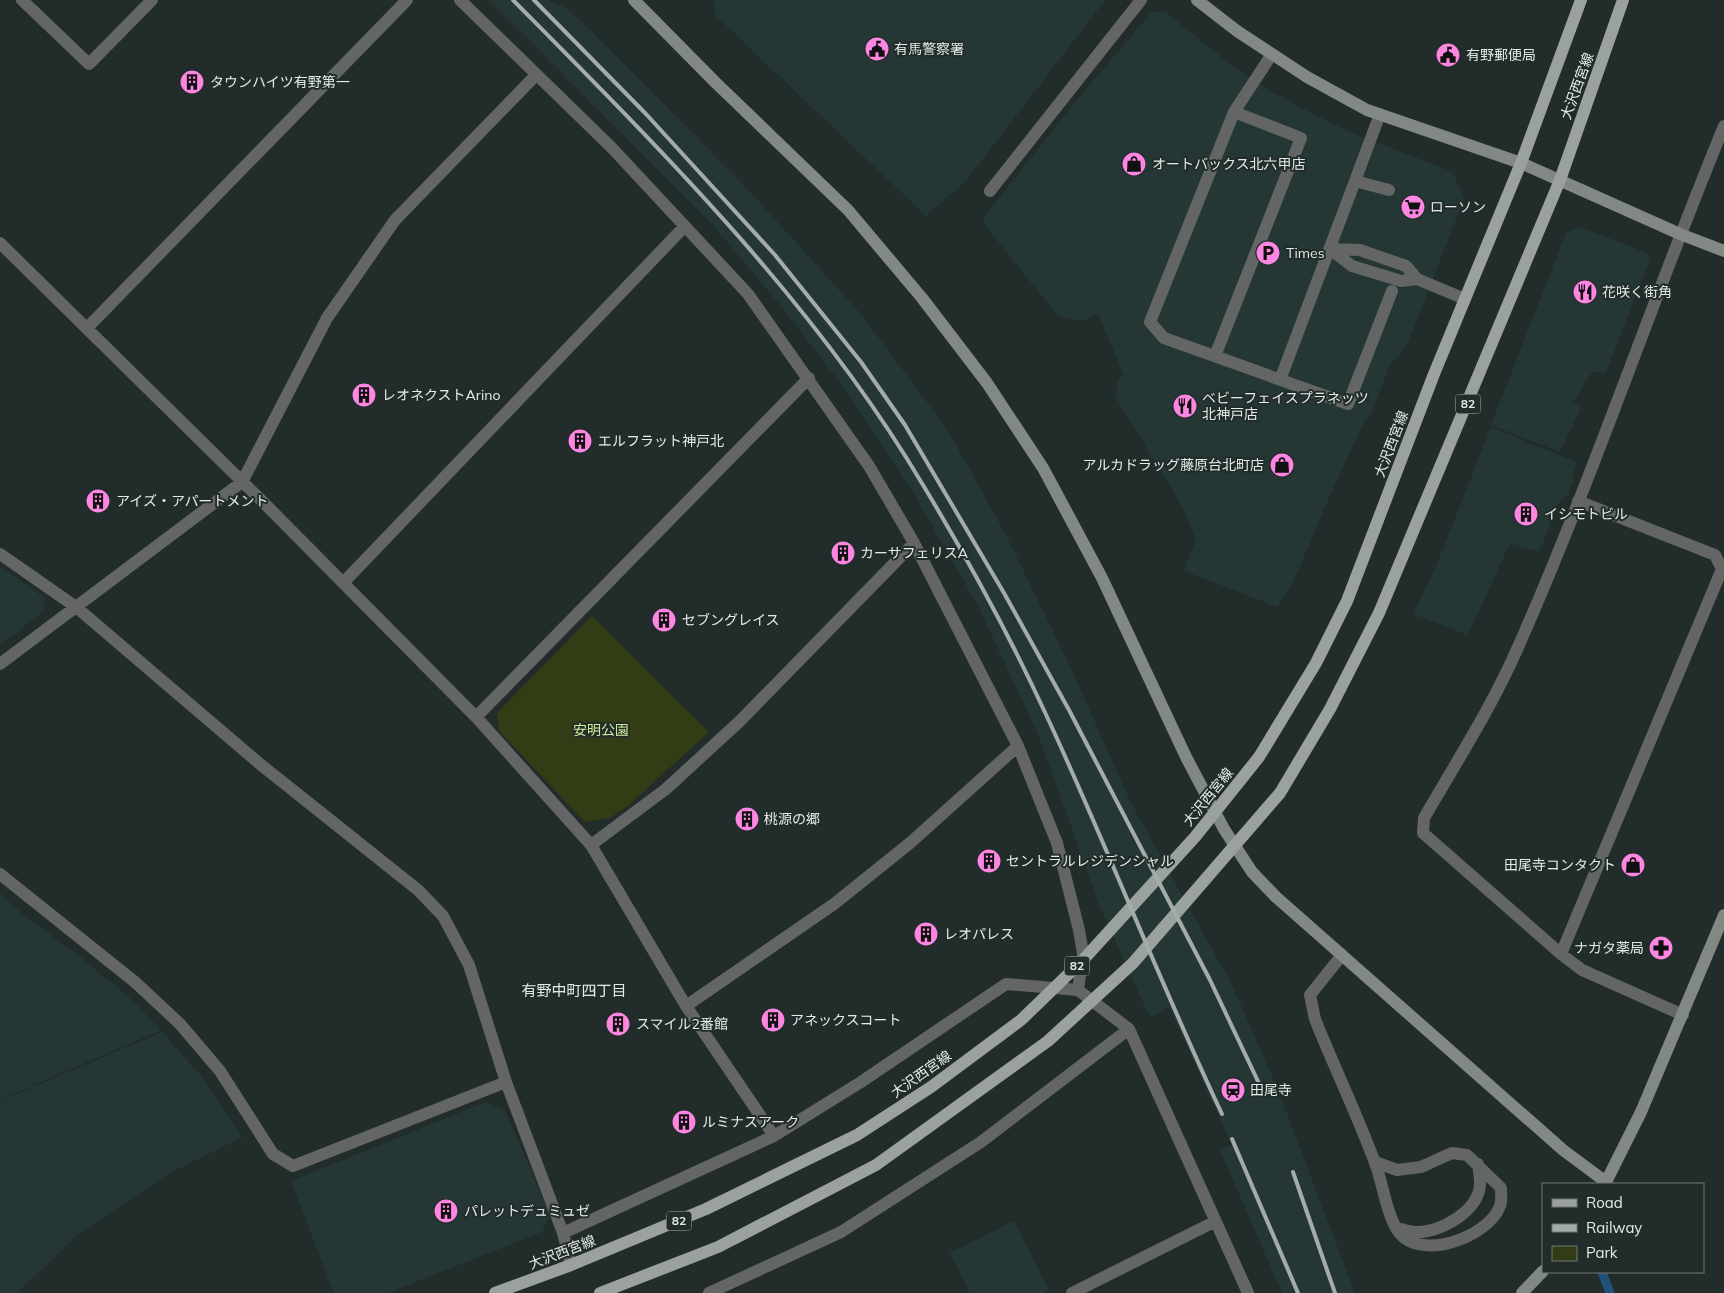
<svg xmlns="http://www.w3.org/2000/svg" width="1724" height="1293" font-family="Mulish,'Noto Sans JP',sans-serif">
	<rect width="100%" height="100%" fill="#222c2b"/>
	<path fill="#253735" d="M489,0H549L569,10L589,29L742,183L860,313L947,429L1005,533L1070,666L1130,801L1232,985L1276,1085L1355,1293H1282L1220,1150L1232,1145L1169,1007L1150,1018L1100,907L1038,734L978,606L915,496L838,380L781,306L711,223Z
		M714,0H1105L966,181L926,216L715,15Z
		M1152,12H1165L1235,68L1274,93L1313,114L1355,134L1453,172L1464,199L1407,345L1389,367L1373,409L1363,424L1332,491L1291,587L1277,607L1184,571L1196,539L1182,506L1116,398L1117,381L1124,375L1098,314L1081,321L1058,316L983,223L984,217L1072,106Z
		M1581,227L1647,253L1650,259L1606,373L1592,372L1572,403L1581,408L1560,452L1491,425L1566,233Z
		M1491,427L1578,463L1572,476L1574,481L1568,495L1561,498L1539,552L1510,543L1468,635L1413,614L1435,569Z
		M0,567L45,598L44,611L0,645Z
		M0,893L16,909L88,963L133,1001L161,1030L0,1100Z
		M162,1032L197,1071L243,1137L176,1170L80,1233L17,1293H0V1101Z
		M486,1102L506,1112L550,1215L542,1232L388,1293H334L291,1181Z
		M1014,1221L1049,1290L1043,1293H970L950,1253Z"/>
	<path fill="#323d15" d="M592,616L709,732L629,805L610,818L585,822L499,731L497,713Z"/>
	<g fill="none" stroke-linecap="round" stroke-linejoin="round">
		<path stroke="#205278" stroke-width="9" d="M1602,1272L1610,1293"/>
		<path stroke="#636664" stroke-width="12" d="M1272,54L1234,112L1150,322L1164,338L1348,404L1392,291
			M1355,181L1380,114
			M1330,249L1352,266L1401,281L1417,279L1465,299
			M1330,249L1360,250L1406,266L1417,279
			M1215,356L1301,138L1234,112
			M1280,380L1355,181L1389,190"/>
		<path stroke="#636664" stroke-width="12" d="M22,0L89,64L152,0
			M460,0L612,148L748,294L869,466L914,543L1018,746L1057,843L1079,930L1083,954L1078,990
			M990,191L1141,0
			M0,243L265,504L476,717L591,845L686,1006L774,1136
			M87,328L407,0
			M0,554L76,607L260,764L418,890L443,916L469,965L506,1082L563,1233L571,1265
			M343,583L685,226
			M0,664L242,482L327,318L395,220L536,75
			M476,717L809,378
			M591,845L666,789L740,721L914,543
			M0,874L135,982L180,1024L220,1071L273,1154L293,1166L506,1082
			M1561,954L1722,569L1715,555L1578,501
			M1342,955L1310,995L1315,1019C1334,1067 1357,1114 1375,1163C1383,1183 1385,1209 1396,1228C1416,1264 1488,1238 1500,1206C1502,1201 1501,1193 1501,1188L1467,1155L1452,1153L1421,1167L1397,1170L1375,1162
			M686,1006L834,904L910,843L1018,746
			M1683,1015L1582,970L1561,954L1423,833L1424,818C1457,761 1493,705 1519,645C1594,475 1653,298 1724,126
			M1396,1228C1402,1229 1409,1232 1416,1232C1440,1233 1479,1211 1480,1184C1480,1177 1479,1170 1478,1164
			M563,1233L774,1136L861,1082L1006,984L1078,990L1129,1029L1248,1293
			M709,1293L841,1232L981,1142L1129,1029
			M1072,1293L1214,1222"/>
		<path stroke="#828884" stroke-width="12" d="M634,0L716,83L848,210L922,298L987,383L1043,468L1102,578L1186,757L1224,829L1252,872L1276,897L1563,1150L1606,1182
			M1197,0L1237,31L1307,77L1367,110L1521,163L1680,234L1724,251
			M1605,1184L1641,1112L1724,915
			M1522,1293L1543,1271"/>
		<path stroke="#9ba29d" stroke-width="12" d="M495,1293L571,1265L706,1209L857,1135L931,1087L1021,1020L1083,960L1195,837L1259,757L1316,663L1347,601L1434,374L1521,163L1581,0
			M600,1293L718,1247L876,1165L1048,1041L1133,963L1280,793L1330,709L1379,613L1560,180L1623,0"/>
		<path stroke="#a4acab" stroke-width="4" d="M513,0C662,151 814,301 923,485C969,561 1012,640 1049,721C1109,851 1161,985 1222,1114
			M534,0L646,114L775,255L861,362L905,425L1004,593L1069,710L1210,980L1264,1094
			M1232,1139L1298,1293
			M1293,1172L1335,1293"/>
	</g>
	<defs>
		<symbol id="civic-disc" viewBox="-11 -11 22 22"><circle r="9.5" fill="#fd86e2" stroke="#222c2b"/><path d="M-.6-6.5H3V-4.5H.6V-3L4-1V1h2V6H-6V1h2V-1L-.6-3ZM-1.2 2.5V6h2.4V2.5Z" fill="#111"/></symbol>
		<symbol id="building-disc" viewBox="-11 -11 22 22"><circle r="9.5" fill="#fd86e2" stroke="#222c2b"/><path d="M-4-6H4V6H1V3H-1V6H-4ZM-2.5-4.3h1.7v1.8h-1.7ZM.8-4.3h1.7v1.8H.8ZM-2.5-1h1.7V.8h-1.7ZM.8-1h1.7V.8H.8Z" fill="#111"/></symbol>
		<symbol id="shop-disc" viewBox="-11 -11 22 22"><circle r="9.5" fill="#fd86e2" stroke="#222c2b"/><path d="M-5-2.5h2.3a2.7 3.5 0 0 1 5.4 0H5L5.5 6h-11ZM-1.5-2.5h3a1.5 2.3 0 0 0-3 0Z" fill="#111"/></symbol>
		<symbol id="supermarket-disc" viewBox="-11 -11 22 22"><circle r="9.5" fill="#fd86e2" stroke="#222c2b"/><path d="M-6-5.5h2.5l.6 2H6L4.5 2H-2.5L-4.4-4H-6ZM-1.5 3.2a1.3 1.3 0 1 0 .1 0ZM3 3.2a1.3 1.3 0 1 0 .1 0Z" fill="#111"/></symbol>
		<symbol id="parking-disc" viewBox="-11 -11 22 22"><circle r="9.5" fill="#fd86e2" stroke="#222c2b"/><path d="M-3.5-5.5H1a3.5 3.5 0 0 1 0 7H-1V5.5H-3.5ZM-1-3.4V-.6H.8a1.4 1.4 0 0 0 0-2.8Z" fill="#111"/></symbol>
		<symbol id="restaurant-disc" viewBox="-11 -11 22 22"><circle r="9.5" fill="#fd86e2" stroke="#222c2b"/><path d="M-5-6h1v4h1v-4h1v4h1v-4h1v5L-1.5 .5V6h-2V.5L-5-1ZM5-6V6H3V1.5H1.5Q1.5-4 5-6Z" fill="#111"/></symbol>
		<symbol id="pharmacy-disc" viewBox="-11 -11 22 22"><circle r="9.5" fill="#fd86e2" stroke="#222c2b"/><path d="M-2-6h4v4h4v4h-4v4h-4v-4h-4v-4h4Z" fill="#111"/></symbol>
		<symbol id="station-disc" viewBox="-11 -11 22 22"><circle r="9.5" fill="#fd86e2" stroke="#222c2b"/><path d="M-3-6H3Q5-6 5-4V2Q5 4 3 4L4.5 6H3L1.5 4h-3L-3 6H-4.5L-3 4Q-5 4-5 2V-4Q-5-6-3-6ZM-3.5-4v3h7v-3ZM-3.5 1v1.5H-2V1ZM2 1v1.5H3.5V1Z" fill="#111"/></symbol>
	</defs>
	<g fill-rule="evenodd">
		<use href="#civic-disc" x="863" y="35" width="28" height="28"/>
		<use href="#civic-disc" x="1434" y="41" width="28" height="28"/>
		<use href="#building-disc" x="178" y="68" width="28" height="28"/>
		<use href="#shop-disc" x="1120" y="150" width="28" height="28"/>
		<use href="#supermarket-disc" x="1399" y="193" width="28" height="28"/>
		<use href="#parking-disc" x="1254" y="239" width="28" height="28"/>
		<use href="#restaurant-disc" x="1571" y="278" width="28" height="28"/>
		<use href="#building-disc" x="350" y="381" width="28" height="28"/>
		<use href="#restaurant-disc" x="1171" y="392" width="28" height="28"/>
		<use href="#building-disc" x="566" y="427" width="28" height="28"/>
		<use href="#shop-disc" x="1268" y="451" width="28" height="28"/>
		<use href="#building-disc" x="84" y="487" width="28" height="28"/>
		<use href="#building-disc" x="1512" y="500" width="28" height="28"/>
		<use href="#building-disc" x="829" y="539" width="28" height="28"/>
		<use href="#building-disc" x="650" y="606" width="28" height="28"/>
		<use href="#building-disc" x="733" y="805" width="28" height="28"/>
		<use href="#building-disc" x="975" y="847" width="28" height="28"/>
		<use href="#shop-disc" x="1619" y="851" width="28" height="28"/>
		<use href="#building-disc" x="912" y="920" width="28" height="28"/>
		<use href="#pharmacy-disc" x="1647" y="934" width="28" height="28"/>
		<use href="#building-disc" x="759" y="1006" width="28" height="28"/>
		<use href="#building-disc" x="604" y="1010" width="28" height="28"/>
		<use href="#station-disc" x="1219" y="1076" width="28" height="28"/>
		<use href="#building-disc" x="670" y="1108" width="28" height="28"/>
		<use href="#building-disc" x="432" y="1197" width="28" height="28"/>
	</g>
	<g text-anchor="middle" stroke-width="4" stroke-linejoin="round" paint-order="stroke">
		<g fill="#222c2b" stroke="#aab1b0" stroke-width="1">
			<rect x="1455.5" y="394.5" width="25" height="19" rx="4"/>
			<rect x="1064.5" y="956.5" width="25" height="19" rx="4"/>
			<rect x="666.5" y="1211.5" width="25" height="19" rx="4"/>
		</g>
		<g font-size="12" font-weight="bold" fill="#e4eae9">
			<text x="1468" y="408">82</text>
			<text x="1077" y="970">82</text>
			<text x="679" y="1225">82</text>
		</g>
		<g font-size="14" fill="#e4eae9" stroke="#222c2b" text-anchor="start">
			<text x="894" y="54">有馬警察署</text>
			<text x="1466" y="60">有野郵便局</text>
			<text x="210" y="87">タウンハイツ有野第一</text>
			<text x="1152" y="169">オートバックス北六甲店</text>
			<text x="1430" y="212">ローソン</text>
			<text x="1286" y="258">Times</text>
			<text x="1602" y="297">花咲く街角</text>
			<text x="382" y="400">レオネクストArino</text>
			<text x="1202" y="403">ベビーフェイスプラネッツ<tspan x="1202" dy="16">北神戸店</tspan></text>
			<text x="598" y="446">エルフラット神戸北</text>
			<text x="1264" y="470" text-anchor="end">アルカドラッグ藤原台北町店</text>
			<text x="116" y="506">アイズ・アパートメント</text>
			<text x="1544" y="519">イシモトビル</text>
			<text x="860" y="558">カーサフェリスA</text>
			<text x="682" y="625">セブングレイス</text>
			<text x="764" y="824">桃源の郷</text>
			<text x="1006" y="866">セントラルレジデンシャル</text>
			<text x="1616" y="870" text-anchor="end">田尾寺コンタクト</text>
			<text x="944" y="939">レオパレス</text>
			<text x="1644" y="953" text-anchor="end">ナガタ薬局</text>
			<text x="790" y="1025">アネックスコート</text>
			<text x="636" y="1029">スマイル2番館</text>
			<text x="1250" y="1095">田尾寺</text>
			<text x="702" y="1127">ルミナスアーク</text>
			<text x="464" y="1216">パレットデュミュゼ</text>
		</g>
		<g font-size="14" fill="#e4eae9" stroke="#222c2b">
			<text transform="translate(1577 86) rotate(-70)" y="5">大沢西宮線</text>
			<text transform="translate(1391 444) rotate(-69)" y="5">大沢西宮線</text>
			<text transform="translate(1208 797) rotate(-51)" y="5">大沢西宮線</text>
			<text transform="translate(921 1074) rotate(-35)" y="5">大沢西宮線</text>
			<text transform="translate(562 1252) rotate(-21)" y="5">大沢西宮線</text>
		</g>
		<g font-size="14" fill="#d0eb97" stroke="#222c2b">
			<text x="601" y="735">安明公園</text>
		</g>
		<g font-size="15" fill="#e4eae9" stroke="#222c2b">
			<text x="574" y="996">有野中町四丁目</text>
		</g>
	</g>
	<rect x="1542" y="1183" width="162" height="90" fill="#222c2b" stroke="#707877"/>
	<rect x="1552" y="1199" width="25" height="8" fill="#9ba29d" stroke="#707877"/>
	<text x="1586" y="1208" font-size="15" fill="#e4eae9">Road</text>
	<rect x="1552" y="1224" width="25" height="8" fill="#a4acab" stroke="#707877"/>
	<text x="1586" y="1233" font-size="15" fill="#e4eae9">Railway</text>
	<rect x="1552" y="1246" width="25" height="15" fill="#323d15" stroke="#707877"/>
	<text x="1586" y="1258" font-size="15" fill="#e4eae9">Park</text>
</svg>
